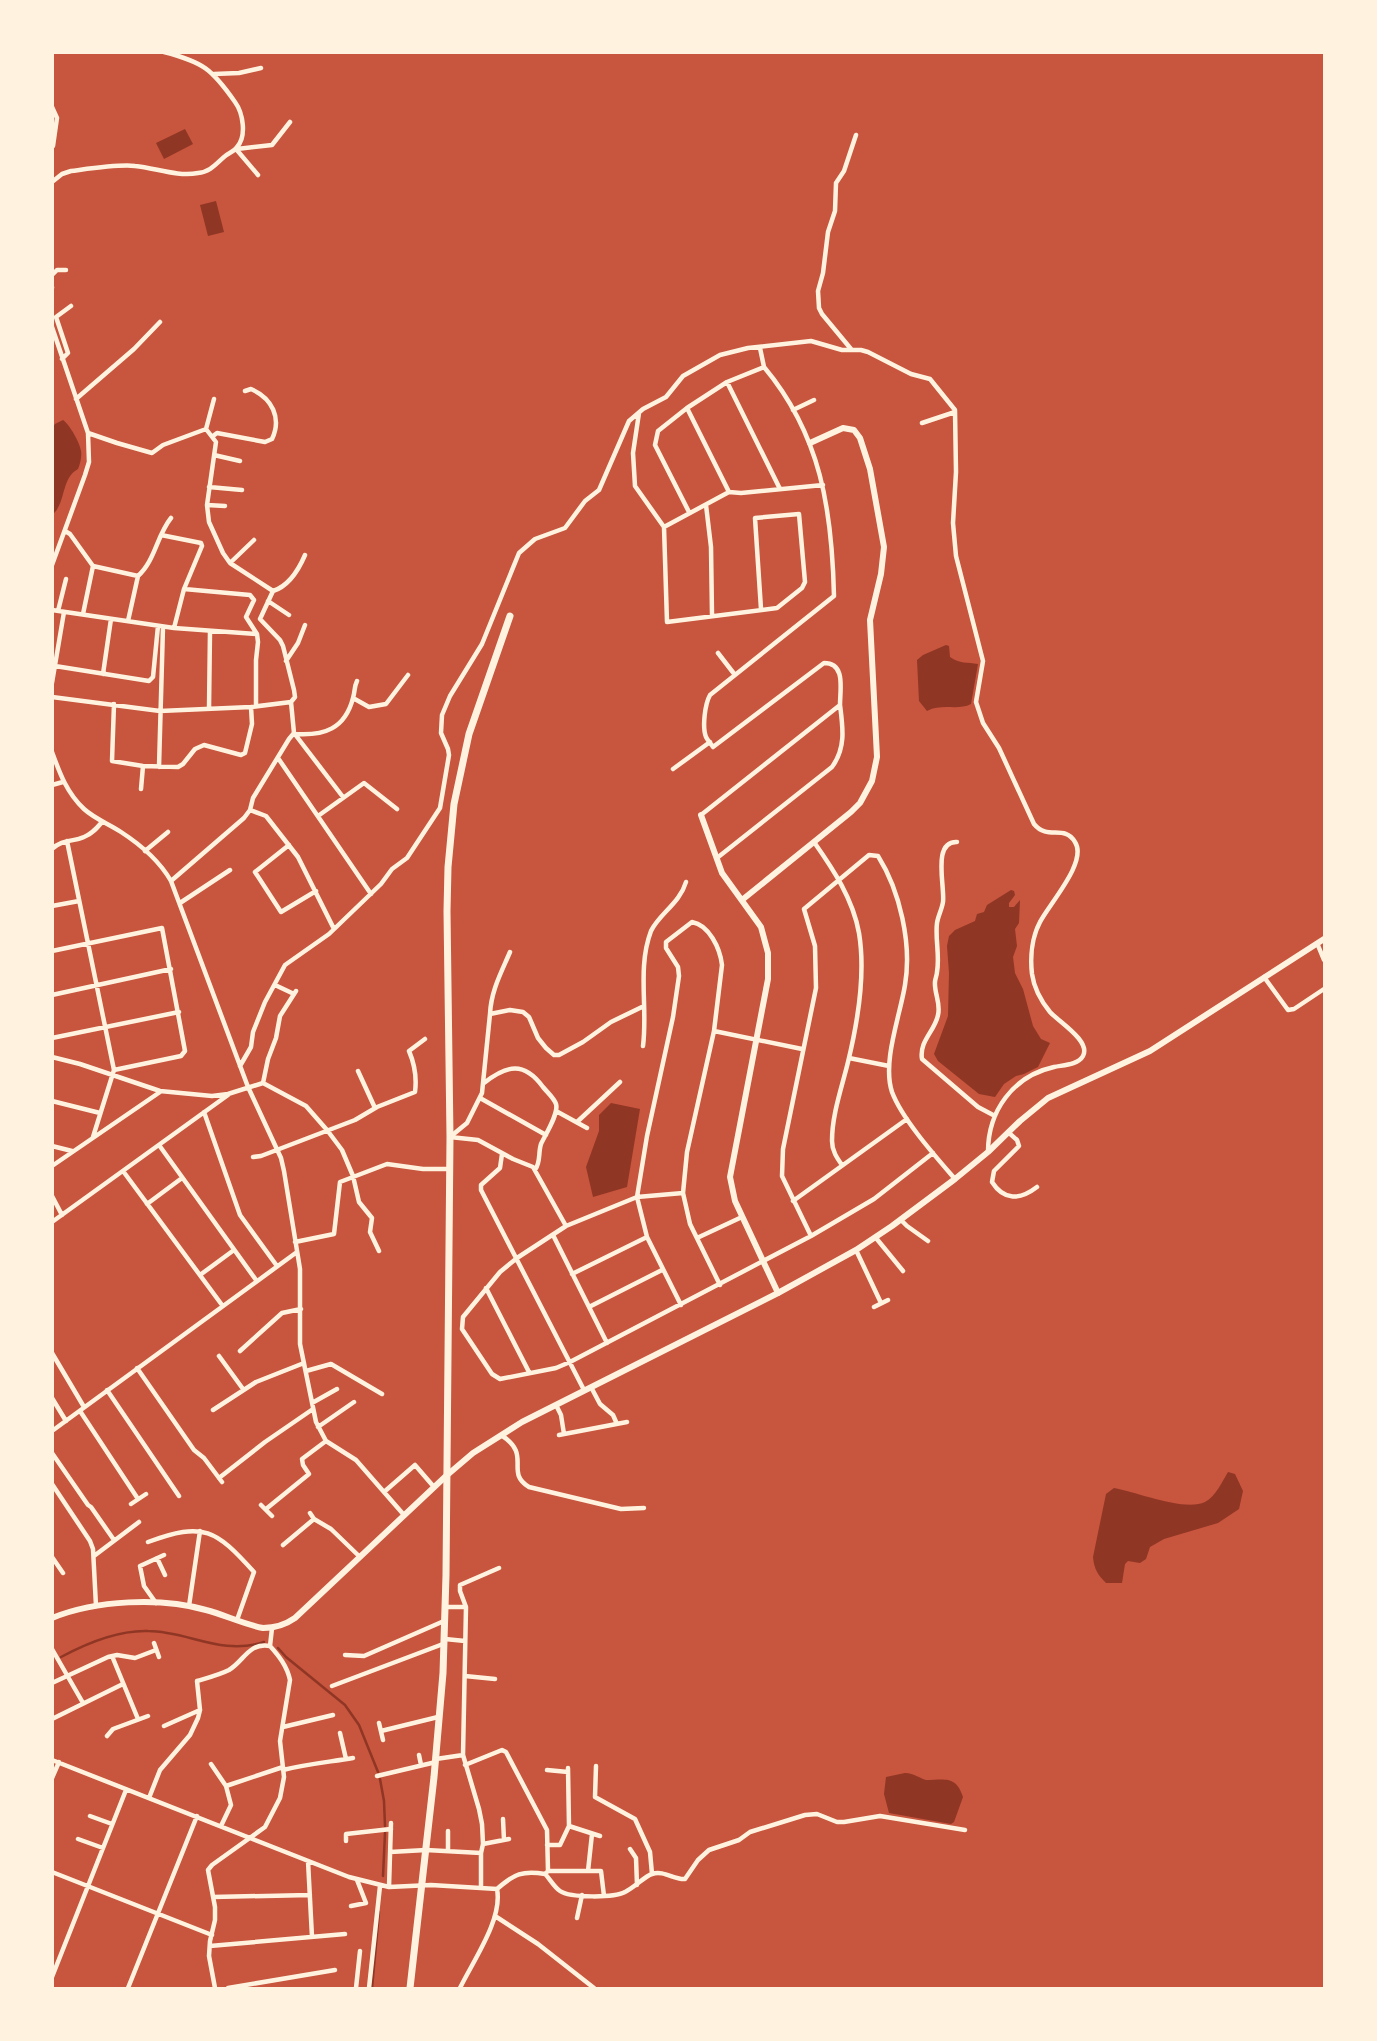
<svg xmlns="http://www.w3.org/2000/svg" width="1377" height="2041" font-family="Rubik,sans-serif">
	<rect width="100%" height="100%" fill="#c8553d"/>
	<path fill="#8f3625" d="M185,129L193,144L164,159L156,143Z
		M216,201L224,232L208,236L200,205Z
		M63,420C70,425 80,443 81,451C82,457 80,464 78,469C61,478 66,503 53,514V427L55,424Z
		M946,645L949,646L950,657C960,664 967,662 978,664L971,704C958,711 942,703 927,711L919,701L917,660L923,655Z
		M1011,890L1014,891L1015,895L1009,903V907H1014L1020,900L1019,923L1015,929L1017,946L1013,957L1015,973L1023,989L1033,1026L1041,1039L1050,1043L1038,1067L1024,1074L1016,1076L1004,1084L995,1097L979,1094L938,1061L934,1054L948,1016L949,973L947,946L949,936L955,930L975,921L977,914L984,912L987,905Z
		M611,1103L640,1109L627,1187L593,1197L586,1167L599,1131V1115Z
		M1228,1472L1235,1474L1243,1491L1239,1509L1218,1523L1164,1539L1150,1547L1146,1559L1140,1563L1128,1561L1125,1564L1122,1583H1106C1098,1575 1094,1569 1093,1557L1106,1494L1114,1488C1137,1492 1185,1512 1205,1502C1216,1496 1222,1482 1228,1472Z
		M905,1773C914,1773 921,1779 926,1780C944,1780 956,1775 963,1797L954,1822L951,1824L889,1813L884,1794L886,1777Z"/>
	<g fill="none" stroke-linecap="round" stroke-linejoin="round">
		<path stroke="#8f3625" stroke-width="2.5" d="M278,1648L286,1657L345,1705L359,1725L378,1772
			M61,1657C87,1643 117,1630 148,1631C188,1631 221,1656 264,1642
			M52,1662H53
			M380,1779L384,1801L385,1826
			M383,1876L385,1833
			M372,1988L379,1912"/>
		<path stroke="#fff3e0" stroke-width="4.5" d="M214,74L239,73L261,68
			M52,107L57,118L53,146
			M236,149L258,175
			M237,149L272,145L290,122
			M52,182L62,174L71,171C87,169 119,164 135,166C156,168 177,177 198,173C210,172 216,164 224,157C228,153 234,152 237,147C247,136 243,113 235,102C212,69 203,62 164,52
			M52,275L57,270H66
			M52,287V288
			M52,327L88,433L89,462L85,475L52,565
			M760,348L764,367
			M851,349L822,314L819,308L818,291L823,273L828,232L835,211L836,183L844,171L856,135
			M62,359L68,353L56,317L71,306
			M727,382L780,489
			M76,399L134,349L160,322
			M687,408L658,431L655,445L689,512
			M793,410L814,400
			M639,413L633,453L635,486L664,527
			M922,423L955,412
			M206,429L216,442L207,505L209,522L223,553L230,563L273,591L260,619L280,640L283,646L294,690L295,697L291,702L294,733L343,797
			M88,433L117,443L152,453L163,445L206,429L214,399
			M213,436L217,433L265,442L272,439C282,418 272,398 251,389L245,391
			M214,455L240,461
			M209,487L242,490
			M729,492L664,527L667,622L777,608L802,588L805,582L799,514L755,518L761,609
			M207,505L225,506
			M706,505L711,547L712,615
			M65,531L70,534L93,566L138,576C155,561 157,535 171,518
			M161,535L201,543L202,546L184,589
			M230,563L254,540
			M273,591C289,586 299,569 305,555
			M268,601L289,615
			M52,610L174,628L256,634
			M58,611L66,579
			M83,614L93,566
			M128,621L138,576
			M174,628L184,589L250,595L254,600L246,617L257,634L258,642L256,660V706
			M718,653L735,675
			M286,661L298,643L305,625
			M55,666L149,681L153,677L158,626
			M103,674L111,619
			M52,683L64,612
			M52,697L160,711L251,707L291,702
			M353,698L369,707L386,704L408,675
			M114,704L112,761L143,766L178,767L183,764L195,749L204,745L241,755L245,753L252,724L251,707
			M209,709L210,631
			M295,734C324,736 345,729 353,698C355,692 354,687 357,681
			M52,752C60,774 67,793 84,809C95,819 109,824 121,832C141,845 159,860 171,881L248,1087L281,1158L284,1171L300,1269V1344L316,1422L326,1441L356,1460L404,1515
			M278,758L371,894
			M159,767L163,627
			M673,769L710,742
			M52,785L63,782
			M141,789L143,766
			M250,810L266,816L298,857L334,929
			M701,815L840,705C840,689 846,663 824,663L713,747C711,744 708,741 706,737C702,727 705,704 710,695L834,596C832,510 821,435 764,367L727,382L687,408L729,492L741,493L823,485
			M318,816L364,783L397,809
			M67,841L114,1070L93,1137
			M814,842C833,869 853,899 859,933C866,975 858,1021 848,1062C842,1087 832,1114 832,1141C832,1151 837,1158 842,1165
			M957,842C932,841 945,886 943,902C942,909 938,916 937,923C935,939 940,956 937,972C937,975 935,979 935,982C934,993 941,1003 938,1015C935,1031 919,1041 922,1059L978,1107L995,1116
			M289,845L255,872L281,912L316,891
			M52,849C62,839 73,842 84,837C92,834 97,828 102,822
			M145,851L168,832
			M717,858L832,767C846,748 843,728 840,705
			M171,881L244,818L250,810L253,798L289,739L294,733
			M180,903L230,870
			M52,906L79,901
			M1317,943L1324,960
			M52,951L162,928L185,1051L181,1056L114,1070
			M1264,977L1288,1010L1294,1009L1324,989
			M275,985L294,994
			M52,995L171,969
			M490,1014C491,991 501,973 510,952
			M714,1031L802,1049
			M52,1038L179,1012
			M643,1046C648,1008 637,968 651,931C659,914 680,903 686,882
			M52,1057L80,1064L160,1091L212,1096L228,1094L263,1083L268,1059L276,1038L280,1016L296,991
			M849,1058L889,1066
			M240,1066L251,1047L253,1032L265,1002L285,965L329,934L381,884L392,869L407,858L440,808L449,755L448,749L441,733L442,715L450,696L482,644L519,553L535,539L565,528L585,501L599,490L629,421L643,409L666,397L683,376L720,355L748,348L811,341L842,350H861L868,352L911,374L930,379L955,410L956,472L953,523L956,556L983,661L976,702L983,723L999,748L1034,824C1048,841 1064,824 1075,842C1088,862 1049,904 1040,922C1032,937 1030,957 1032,974C1034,988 1041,1001 1050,1012C1059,1022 1091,1041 1083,1056C1078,1065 1063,1065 1054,1067C1013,1076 988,1111 988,1152
			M358,1071L375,1108
			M263,1083L306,1106L327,1130L342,1150L353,1176L359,1202L372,1218L370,1232L379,1251
			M484,1083C507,1065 524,1061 543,1087C547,1092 554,1098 556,1104C559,1114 545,1135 541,1144C538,1153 541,1162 535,1170
			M480,1098L546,1135
			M52,1101L100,1113
			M556,1111L587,1128
			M204,1112L240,1215L277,1266
			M577,1122L620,1082
			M1008,1132L1017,1140L1019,1146L994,1171L992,1182C1004,1201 1020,1200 1037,1187
			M159,1145L256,1280
			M52,1146L72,1151
			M502,1154L500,1168L481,1185V1190L584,1390
			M253,1157L261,1156L355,1120L377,1107L415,1092C417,1077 415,1065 409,1051L425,1039
			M52,1166L160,1092
			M123,1171L222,1305
			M683,1193L637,1197L566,1226L517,1258L500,1272L463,1317L462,1329L492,1374L500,1379L556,1368L570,1362L811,1236L874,1199L933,1153
			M52,1196L62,1215
			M793,1201L907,1119
			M147,1204L182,1178
			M901,1220L907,1226L928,1241
			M52,1222L228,1095
			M566,1226L533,1167L513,1159L478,1140L450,1137L467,1123L482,1093L490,1014L510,1010L523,1012L529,1017L538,1038L546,1048L554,1055H559L583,1042L611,1022L644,1006
			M553,1235L607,1343
			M811,1236L782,1176L783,1149L816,988L815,946L804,909L869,855L878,856C900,891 912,944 905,985C900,1016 882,1062 892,1092C902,1119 936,1157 955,1179
			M697,1238L742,1217
			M876,1238L903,1271
			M295,1242L334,1234L340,1182L387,1164L423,1169H450
			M856,1250L881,1303
			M572,1274L647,1237
			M200,1275L234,1250
			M486,1288L529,1372
			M681,1305L647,1237L637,1197L647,1136L673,1017L679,976L678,967L666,948V942L692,922C709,925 720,948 722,965L714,1031L687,1152L683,1193L690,1224L720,1285
			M589,1307L662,1270
			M874,1307L888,1300
			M240,1351L282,1313L301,1309
			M52,1353L84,1407
			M219,1356L243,1389
			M137,1368L194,1450L204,1458L222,1482
			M306,1371L331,1364L382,1394
			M591,1387L600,1404L613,1415L617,1424
			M107,1390L179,1496
			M52,1398L66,1421
			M312,1403L337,1389
			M556,1405L561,1415L564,1434
			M213,1410L256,1382L304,1363
			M80,1411L138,1499
			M318,1427L354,1402
			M52,1431L297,1252
			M501,1435C533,1455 504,1472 529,1487L621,1509L644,1508
			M559,1435L627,1422
			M52,1453L88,1505L91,1507L114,1540
			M219,1478L265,1442L313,1409
			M52,1484L90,1541L93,1549L96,1606
			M384,1492L415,1465L434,1487
			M131,1504L146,1494
			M261,1505L272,1516
			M266,1509L309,1474L303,1465L302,1459L326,1441
			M310,1513L314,1519L331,1529L360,1557
			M148,1542C204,1521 216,1530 254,1572L237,1620
			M283,1545L314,1519
			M94,1556L139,1522
			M52,1557L63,1573
			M157,1558L165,1575
			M156,1603L144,1586L140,1566L164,1555
			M189,1606L200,1531
			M446,1607H466
			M445,1639L465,1641
			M154,1643L159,1657
			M52,1649L83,1703
			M345,1655L364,1656L444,1621
			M112,1656L138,1719
			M465,1676L495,1679
			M52,1683L108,1657L117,1655L135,1658L156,1650
			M332,1686L443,1644
			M52,1719L123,1684
			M379,1723L383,1740
			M164,1726L200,1710
			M283,1727L333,1715
			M381,1731L438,1717
			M340,1733L346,1759
			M107,1736L113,1729L148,1716
			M419,1755L421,1765
			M436,1759L463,1755
			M52,1760L349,1877L389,1887L431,1885L497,1889C514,1874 523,1870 545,1874C550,1879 554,1887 560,1891C570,1898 614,1898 625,1892C634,1888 645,1876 652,1874C664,1870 674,1880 685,1879L698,1860L709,1850L739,1840L750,1832L805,1815L817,1814L837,1822H844L880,1816L965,1830
			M211,1764L226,1786L231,1805L221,1826
			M465,1765L502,1750L506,1752L547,1830L548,1871L545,1874
			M596,1766L595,1797L635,1819L650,1852L652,1874
			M283,1770C307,1764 329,1762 353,1758
			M547,1770L568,1772
			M377,1776L436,1762
			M52,1778L59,1762
			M226,1786L283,1767
			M149,1798L160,1770L190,1735L198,1718L200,1710L197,1681C207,1678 219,1675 229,1670C244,1661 249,1642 270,1646
			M90,1816L112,1824
			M503,1819L504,1840
			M569,1826L600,1836
			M78,1839L103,1848
			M346,1841V1834L391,1829
			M483,1844L509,1839
			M547,1845H560L569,1826L568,1768
			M630,1849L636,1858L637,1885
			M448,1851V1831
			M390,1852L426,1850L481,1853
			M308,1861L312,1937
			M548,1871H601L604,1896
			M588,1871L592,1834
			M52,1872L212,1935
			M389,1887L391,1823
			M481,1888V1853L483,1844L482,1824L479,1809L463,1755L466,1607L460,1591V1585L499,1568
			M213,1897L310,1895
			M351,1906L366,1903L357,1880
			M495,1916L538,1944L594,1988
			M577,1918L582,1895
			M210,1946L345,1934
			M52,1977L126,1790
			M128,1988L197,1816
			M215,1988L209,1956L210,1941L215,1920V1907L208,1870L212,1865L265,1827L280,1798L284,1777L280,1741L290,1680C287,1666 279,1656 270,1646L272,1628
			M228,1988L335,1970
			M356,1988L360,1951
			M369,1988L380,1886
			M460,1988C473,1961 503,1919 497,1889"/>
		<path stroke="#fff3e0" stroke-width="6" d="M701,815L722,873L761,927L768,953V979L730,1177L735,1201L778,1293
			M742,900L851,812L860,803L872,781L877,757L870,620L881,574L884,547L870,469L860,438L854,430L843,428L810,443"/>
		<path stroke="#fff3e0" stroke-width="6" d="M52,1618C96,1600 161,1597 206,1610C225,1615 243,1624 263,1628C276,1628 285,1625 295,1618L446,1476L473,1453L522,1422L778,1293L856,1250L892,1226L955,1179L988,1152L1020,1121L1048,1098L1150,1051L1324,939"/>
		<path stroke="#fff3e0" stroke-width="7" d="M410,1988L434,1777L443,1673L446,1575L450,1137L447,911L448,867L454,804L469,734L510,616"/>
	</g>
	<rect width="1377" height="2041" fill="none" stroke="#fff3e0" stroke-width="108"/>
</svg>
